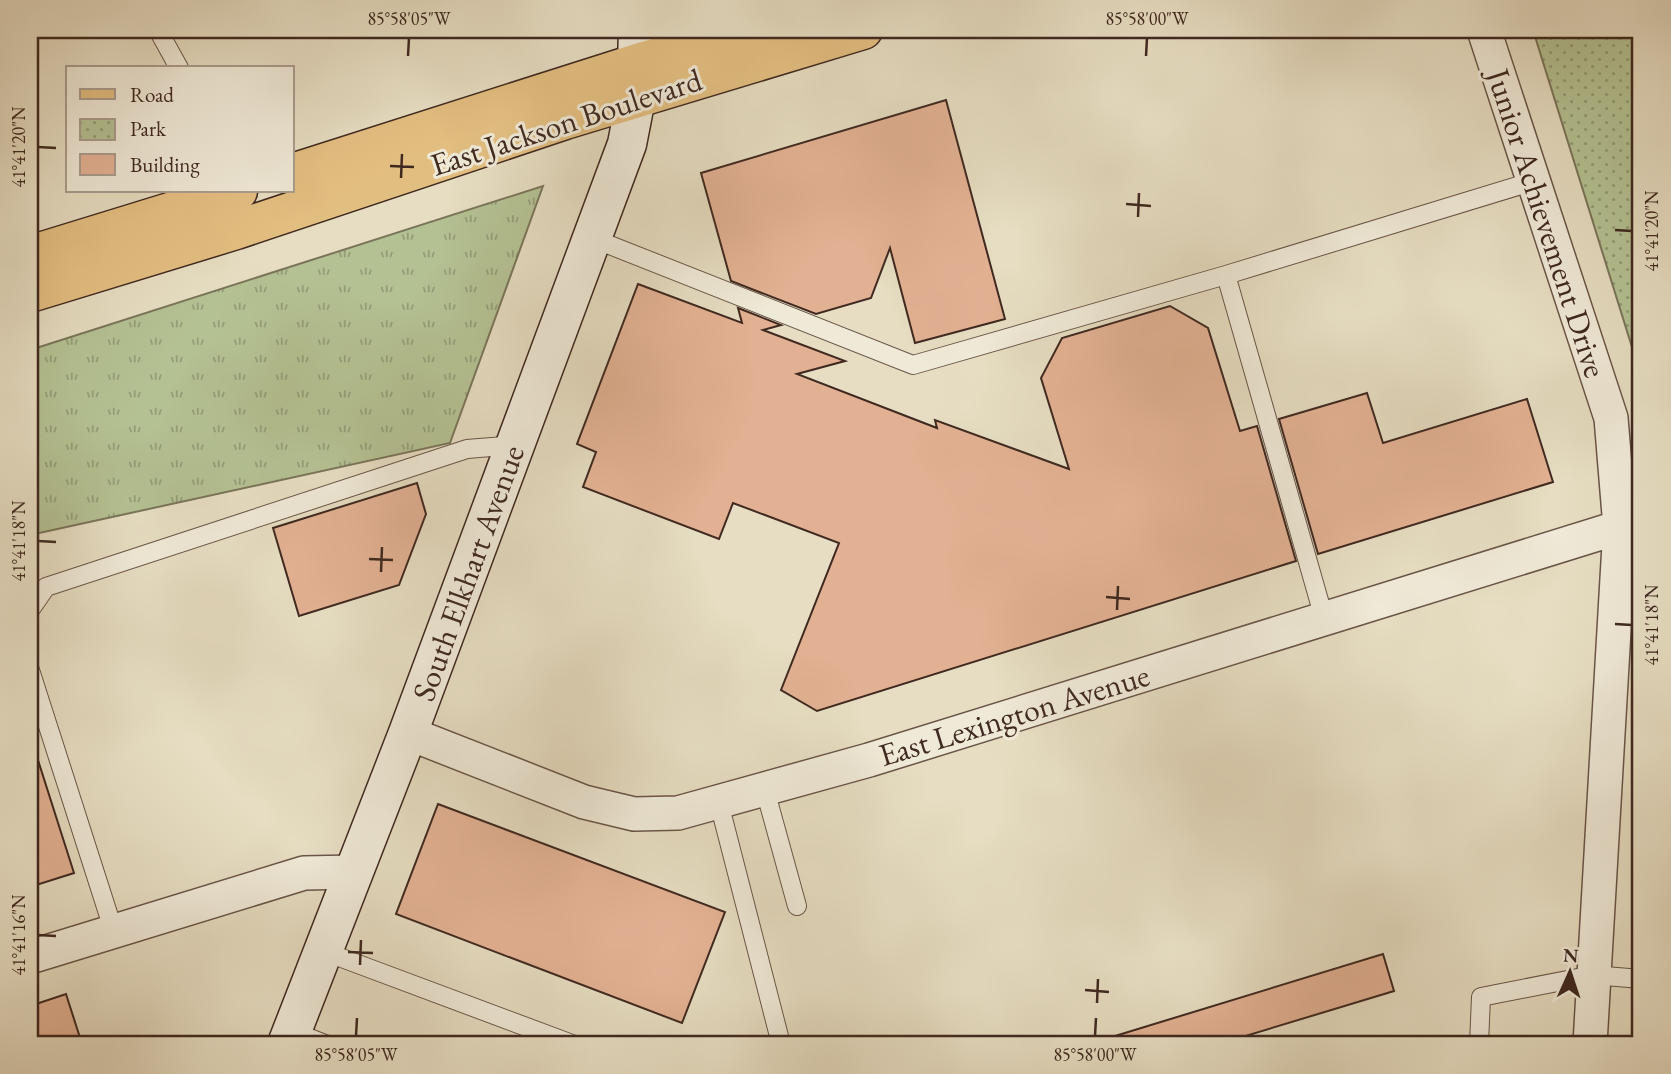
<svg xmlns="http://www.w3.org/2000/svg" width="1671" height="1074" font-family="'EB Garamond',serif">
	<defs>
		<pattern id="grass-tufts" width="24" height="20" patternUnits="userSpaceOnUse" patternTransform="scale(1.75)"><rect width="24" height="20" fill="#b4c193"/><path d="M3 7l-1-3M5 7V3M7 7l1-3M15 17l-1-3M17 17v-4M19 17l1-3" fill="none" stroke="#949d78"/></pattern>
		<pattern id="park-dots" width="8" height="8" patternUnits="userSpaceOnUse" patternTransform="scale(1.75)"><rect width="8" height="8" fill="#b4c193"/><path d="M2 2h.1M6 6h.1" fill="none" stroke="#949d78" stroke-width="1.8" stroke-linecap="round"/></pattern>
	</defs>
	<rect width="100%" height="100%" fill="#e6ddc2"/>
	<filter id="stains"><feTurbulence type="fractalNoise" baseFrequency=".00286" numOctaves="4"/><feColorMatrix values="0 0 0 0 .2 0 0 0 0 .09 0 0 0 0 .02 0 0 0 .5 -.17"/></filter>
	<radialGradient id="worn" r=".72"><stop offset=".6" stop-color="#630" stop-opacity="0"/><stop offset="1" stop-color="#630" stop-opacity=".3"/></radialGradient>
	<path fill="url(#grass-tufts)" stroke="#7a755a" stroke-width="2" d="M543,186L450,443L30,535V350Z"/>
	<path fill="url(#park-dots)" stroke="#7a755a" stroke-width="2" d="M1533,30H1641V376Z"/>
	<path fill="#e2b193" stroke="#3f2920" stroke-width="2" d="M946,100L1005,319L915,343L890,248L871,298L816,314L731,281L701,173Z
		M638,284L742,323L738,308L781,325L763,330L845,361L797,374L937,428L935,420L1069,469L1041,378L1062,338L1170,306L1208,328L1240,431L1257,426L1296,561L817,711L781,690L839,543L733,503L719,539L583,487L596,452L577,444Z
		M1367,393L1383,443L1527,399L1553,482L1318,554L1279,419Z
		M417,483L426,514L399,585L299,616L273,528Z
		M37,757L74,873L30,887V758Z
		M438,804L725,912L682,1023L396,914Z
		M1383,954L1394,991L1219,1044H1116L1115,1036Z
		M66,994L82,1044H30V1006Z"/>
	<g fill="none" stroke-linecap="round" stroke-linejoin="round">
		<defs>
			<path id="lane" d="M158,30L179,68
				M592,238L913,365L1226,275L1534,181
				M1226,275L1324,618
				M30,610L46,587L467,449L515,445
				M30,670L114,932
				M765,790L797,906
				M719,803L781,1044
				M323,951L572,1044
				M292,1031L325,1044
				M1479,1044L1481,997L1593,975L1641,979"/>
			<path id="street" d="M1484,30L1611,418L1620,527L1590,1044
				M408,733L584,802L634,814L678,813L869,760L1620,527
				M30,957L304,873L355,872"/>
			<path id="secondary" d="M287,1044L408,733L627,144L636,98L638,30"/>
			<path id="primary" d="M292,173L637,63L752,30
				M30,255L238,191
				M30,293L236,230L565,120L863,30"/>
		</defs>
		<use href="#lane" stroke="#695648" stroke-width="20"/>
		<use href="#street" stroke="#695648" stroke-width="36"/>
		<use href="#secondary" stroke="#3f2920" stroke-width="41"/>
		<use href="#primary" stroke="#3f2920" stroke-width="41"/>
		<use href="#lane" stroke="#efe9d7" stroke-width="18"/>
		<use href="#street" stroke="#efe9d7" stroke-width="33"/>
		<use href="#secondary" stroke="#efe9d7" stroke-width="38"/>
		<use href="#primary" stroke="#e3be81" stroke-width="38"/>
	</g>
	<path fill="none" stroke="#3f2920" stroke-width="2.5" d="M408,56L409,38M1146,56L1147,38M38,147L56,148M390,166L414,167M401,178L402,154M1126,204L1151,206M1138,217L1139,193M1615,230L1632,231M38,541L56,542M369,559L393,560M381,572L382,547M1106,597L1130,599M1117,610L1118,586M1615,624L1632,625M38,935L56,936M348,952L373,953M360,965L361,940M1085,990L1109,992M1097,1003L1098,979M356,1036L357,1018M1095,1036L1096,1018"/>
	<g text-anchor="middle" stroke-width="6" stroke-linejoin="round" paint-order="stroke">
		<g font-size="32" fill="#3f2920" stroke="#efe9d7">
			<text transform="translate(566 122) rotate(-18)" y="11">East Jackson Boulevard</text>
			<text transform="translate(1547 223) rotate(72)" y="11">Junior Achievement Drive</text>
			<text transform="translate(468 573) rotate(-70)" y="11">South Elkhart Avenue</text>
			<text transform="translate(1014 715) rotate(-17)" y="11">East Lexington Avenue</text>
		</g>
	</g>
	<rect width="1671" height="1074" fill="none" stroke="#e6ddc2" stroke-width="77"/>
	<rect x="66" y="66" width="228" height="126" fill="#efe9d7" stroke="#a99c8e" stroke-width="2"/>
	<rect x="80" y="89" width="35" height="10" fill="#e3be81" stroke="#a99c8e" stroke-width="2"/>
	<text x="130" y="102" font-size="21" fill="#3f2920">Road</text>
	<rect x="80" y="119" width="35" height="21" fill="url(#park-dots)" stroke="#a99c8e" stroke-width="2"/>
	<text x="130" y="136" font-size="21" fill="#3f2920">Park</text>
	<rect x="80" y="154" width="35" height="21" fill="#e2b193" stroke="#a99c8e" stroke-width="2"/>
	<text x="130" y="172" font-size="21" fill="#3f2920">Building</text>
	<g transform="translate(1570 972) rotate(3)" stroke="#efe9d7" stroke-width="5" paint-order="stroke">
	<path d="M0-5L12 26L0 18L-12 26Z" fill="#3f2920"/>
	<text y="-10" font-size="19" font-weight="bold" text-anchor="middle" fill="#3f2920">N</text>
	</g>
	<rect x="38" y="38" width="1594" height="998" fill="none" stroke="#3f2920" stroke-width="2.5"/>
	<g font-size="18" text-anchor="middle" fill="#3f2920">
		<text x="409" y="25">85°58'05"W</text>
		<text x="1147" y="25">85°58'00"W</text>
		<text transform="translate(19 147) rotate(-90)" y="6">41°41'20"N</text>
		<text transform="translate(1652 231) rotate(-90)" y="6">41°41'20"N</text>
		<text transform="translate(19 541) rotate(-90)" y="6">41°41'18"N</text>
		<text transform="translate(1652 625) rotate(-90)" y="6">41°41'18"N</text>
		<text transform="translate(19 935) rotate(-90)" y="6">41°41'16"N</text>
		<text x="356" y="1061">85°58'05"W</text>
		<text x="1095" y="1061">85°58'00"W</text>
	</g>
	<rect width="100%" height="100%" filter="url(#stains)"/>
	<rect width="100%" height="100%" fill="url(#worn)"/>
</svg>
